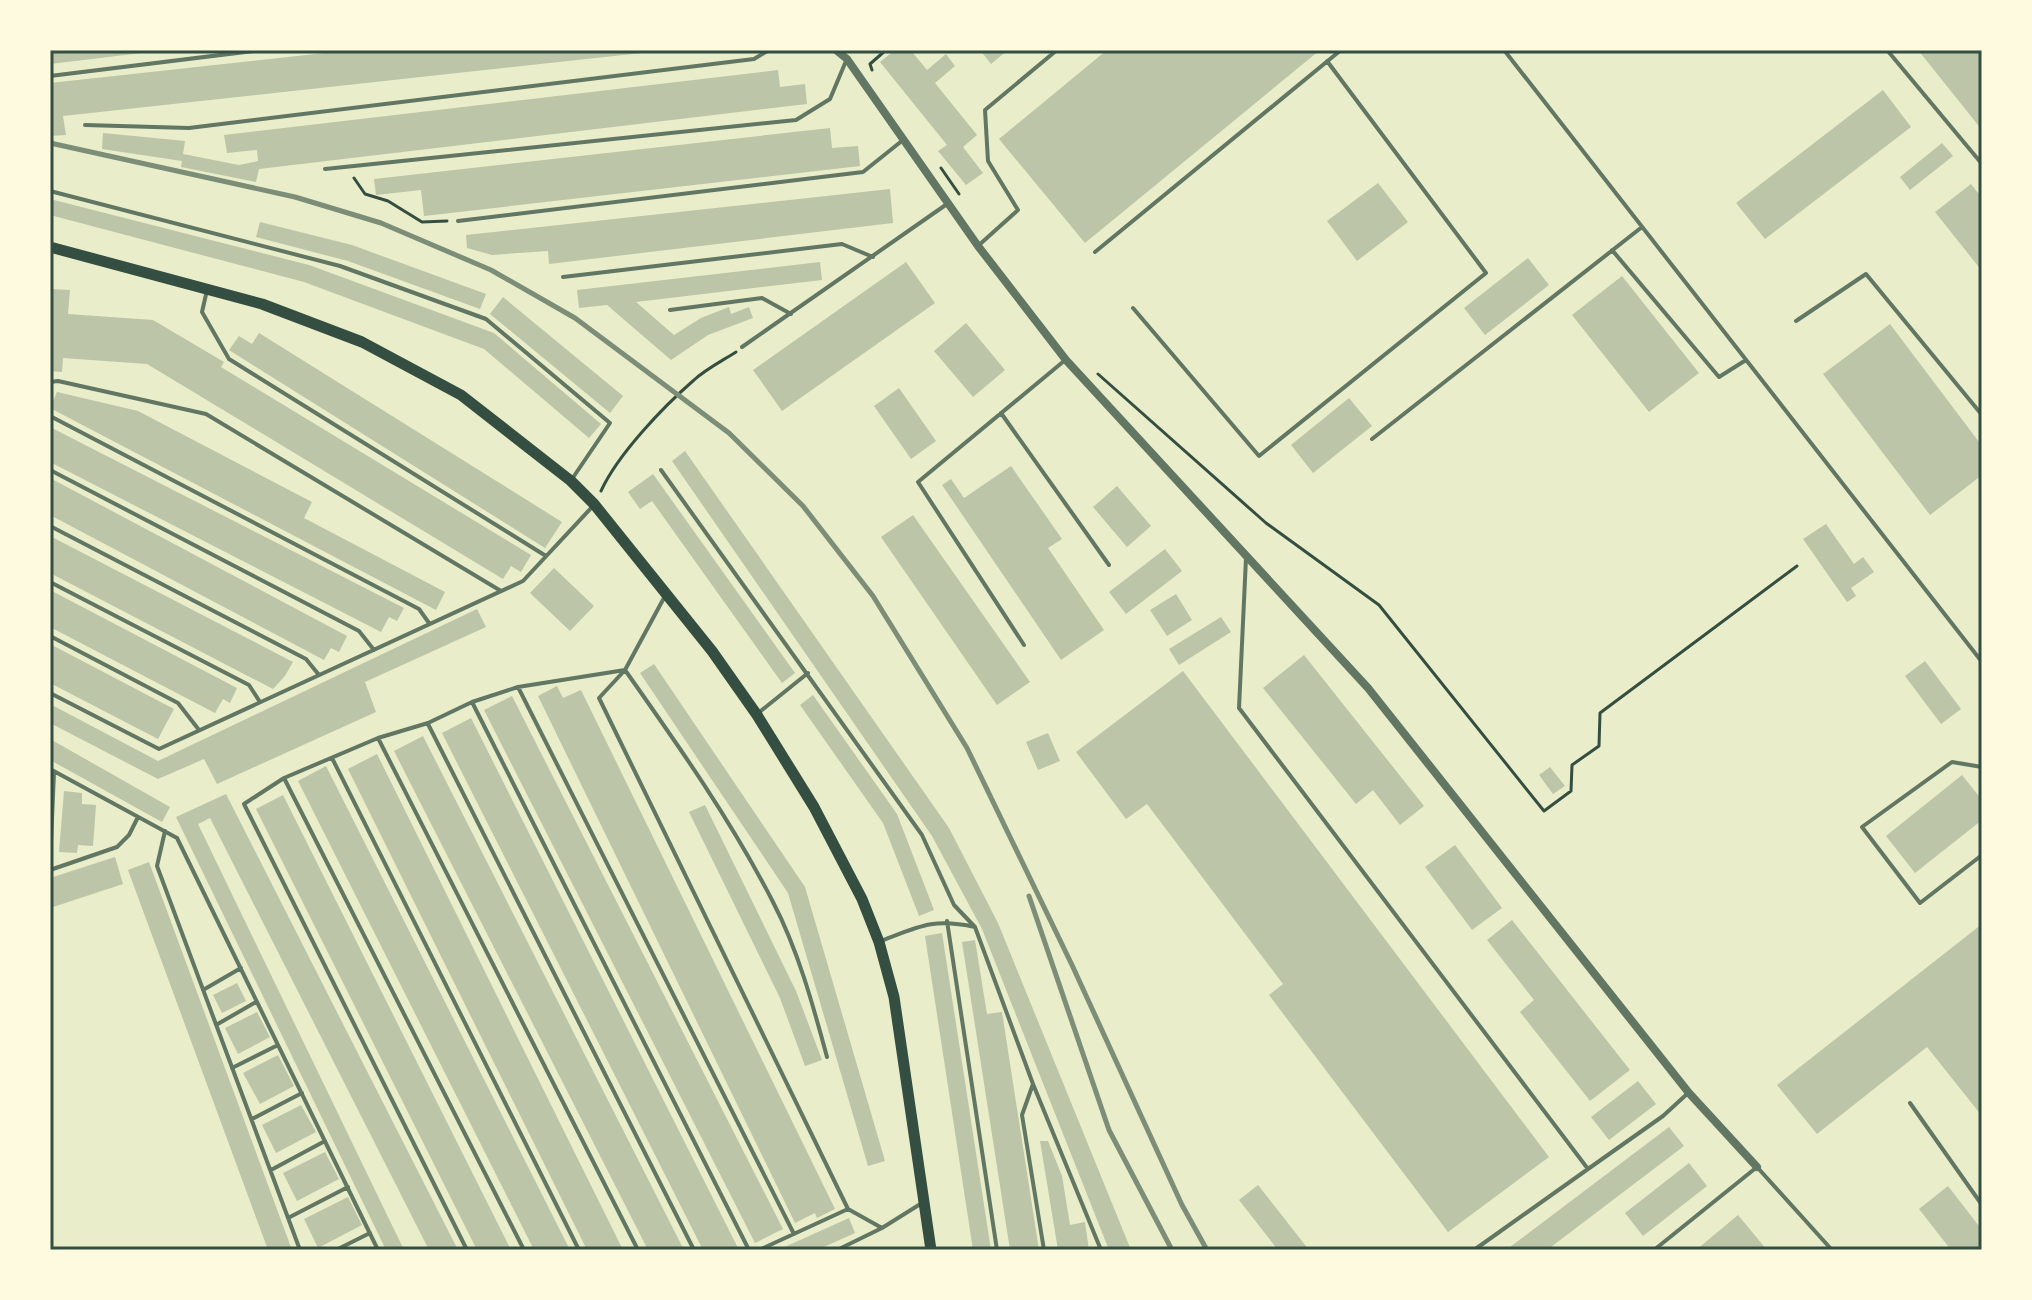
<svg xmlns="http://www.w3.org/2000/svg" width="2032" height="1300" font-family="'Fira Sans',sans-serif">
	<rect width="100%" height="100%" fill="#e9edc9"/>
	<path fill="#bcc5a7" d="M50,50H150V52L50,64Z
		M352,50H651V52L63,116L66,135L50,136V83Z
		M895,50H917L913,53L927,70L946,54L955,66L935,83L977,135L963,147L983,173L966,185L938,151L947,145L880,62Z
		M980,50H1008L991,64Z
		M1107,50H1320L1085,243L999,139Z
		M1918,50H1982V130Z
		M778,70L780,87L805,84L807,104L259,169L256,182L181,167L182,161L102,149L103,133L185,141L183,154L239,165L258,161L257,150L227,153L224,135Z
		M1883,90L1911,127L1765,239L1736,203Z
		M830,128L832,148L858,146L860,166L424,216L421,190L376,195L374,179Z
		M1942,143L1953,156L1910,190L1900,177Z
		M1378,183L1408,222L1357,261L1327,221Z
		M1971,184L1982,198V271L1935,212Z
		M890,189L893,223L549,264L548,251L492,255L467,248L466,235Z
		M50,199L309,265L494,333L601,424L589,438L484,349L304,282L50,215Z
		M260,222L352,245L486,294L480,309L348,261L256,237Z
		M1528,258L1549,285L1485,335L1464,308Z
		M820,262L822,280L636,302L674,335L701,318L729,307L731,314L749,307L753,318L708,335L671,360L607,305L579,308L577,290Z
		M906,262L935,303L782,411L753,370Z
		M1622,276L1699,373L1649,412L1572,315Z
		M51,289L70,290L68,314L153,320L224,362L221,367L531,555L521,572L511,566L503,579L147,364L63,358L62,372L50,371Z
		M503,297L623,396L610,413L490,314Z
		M966,323L1005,370L973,397L934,351Z
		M1890,324L1982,446V475L1930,515L1823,374Z
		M259,333L562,522L545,548L229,350L239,336L252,344Z
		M899,388L936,441L911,459L874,406Z
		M57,392L138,411L312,502L304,518L445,592L436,610L50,408Z
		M1349,398L1372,426L1313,473L1291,445Z
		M50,427L404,608L397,621L389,617L381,632L50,462Z
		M685,451L949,828L998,923L1131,1250H1109L982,929L932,836L672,461Z
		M1011,466L1062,539L1048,548L1104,630L1061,660L942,485L951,479L964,498Z
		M653,474L795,673L782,683L652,501L640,509L628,492Z
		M50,478L347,636L339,652L331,648L324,660L50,515Z
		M1117,486L1151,526L1127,547L1093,507Z
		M913,515L1030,682L997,705L881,537Z
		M1826,524L1854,564L1863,557L1874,572L1851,588L1856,596L1847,602L1803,539Z
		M50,536L293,662L285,676L273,689L50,573Z
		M1165,549L1182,571L1126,614L1109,592Z
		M554,568L594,606L570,631L530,593Z
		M50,590L237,688L230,703L223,699L215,713L50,627Z
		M1176,594L1192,620L1167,636L1150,610Z
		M477,609L486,627L365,682L376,712L217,784L204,759L158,779L50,723V704L158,761Z
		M1221,617L1231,632L1179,665L1169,649Z
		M50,644L174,709L158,739L50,683Z
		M1304,655L1424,806L1400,825L1373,790L1356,804L1263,688Z
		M1925,661L1961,709L1941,724L1905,676Z
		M654,664L805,887L885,1161L868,1166L788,893L640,673Z
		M1183,671L1549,1157L1448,1232L1269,995L1283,984L1147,804L1126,819L1076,752Z
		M557,686L563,698L581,690L835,1209L817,1218L815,1213L795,1223L538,696Z
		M813,695L897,814L934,910L919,916L883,823L800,705Z
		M512,696L783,1229L755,1243L484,710Z
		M471,718L739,1250H703L442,733Z
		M1048,733L1060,761L1038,770L1026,742Z
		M423,736L684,1250H648L394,751Z
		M50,739L170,807L162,822L50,760Z
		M377,754L623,1250H587L348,769Z
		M326,766L570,1250H534L298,781Z
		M1550,767L1565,786L1553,794L1539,775Z
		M1962,775L1982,800V820L1915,873L1886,836Z
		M64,791L82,793V804L96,805L93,846L78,845L77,853L59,852Z
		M226,794L458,1250H429L210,818L198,824L404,1250H386L176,817Z
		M283,795L511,1250H477L256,809Z
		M705,805L796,991L822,1060L805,1066L780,998L689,812Z
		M1455,845L1502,908L1472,930L1425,867Z
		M115,857L123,884L50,908V878Z
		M149,862L292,1250H268L128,870Z
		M1512,920L1630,1070L1590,1101L1520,1012L1534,1000L1487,940Z
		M1982,924V1116L1927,1047L1817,1134L1777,1085Z
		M942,933L991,1250H973L925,936Z
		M975,940L987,1014L1002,1012L1039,1250H1010L962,942Z
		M237,983L246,1001L222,1013L213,995Z
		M257,1012L270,1037L238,1054L225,1028Z
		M278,1055L294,1086L260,1104L243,1073Z
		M1638,1081L1656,1104L1609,1140L1591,1117Z
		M301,1105L316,1132L276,1153L262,1125Z
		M1669,1127L1684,1146L1547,1250H1506Z
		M1040,1141H1048L1062,1176L1070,1225L1085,1222L1089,1250H1058Z
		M325,1152L339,1179L297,1201L283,1173Z
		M1689,1163L1707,1186L1643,1236L1625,1213Z
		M1258,1185L1309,1250H1278L1239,1200Z
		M1948,1186L1982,1230V1247L1978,1250H1951L1919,1209Z
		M348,1197L362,1225L318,1248L304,1219Z
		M1738,1215L1767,1250H1696Z
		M849,1218L855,1233L817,1250H778Z"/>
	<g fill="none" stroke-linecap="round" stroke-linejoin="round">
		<path stroke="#344e41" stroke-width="3" d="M872,70L870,64L886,50
			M941,168L959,194
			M354,178L365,194L388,201L422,222L447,221
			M1098,374L1266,523L1379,605L1544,811L1571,791L1572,765L1599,746L1600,713L1797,566
			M601,491C618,454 663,407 694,380C706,369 722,361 736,352"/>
		<path stroke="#617663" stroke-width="4" d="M1504,50L1982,662
			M1887,50L1982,164
			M50,76L261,50
			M85,125L189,128L754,59L769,50
			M325,169L796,120L830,99L846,61
			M50,191L340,266L486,319L610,423L572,479
			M458,221L863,172L903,140
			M979,245L1018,210L988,161L985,110L1057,50
			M1612,250L1719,377L1746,360
			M1095,252L1341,50
			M563,277L842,244L873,257
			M207,290L202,312L229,359L546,556
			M1133,308L1259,456L1486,273L1327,61
			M670,310L762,298L791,314
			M1796,321L1866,274L1982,415
			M742,347L947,204
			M50,382L58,381L206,414L501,591
			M1001,413L1109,565
			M50,416L419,609L429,623
			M1372,439L1642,227
			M50,470L359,631L374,650
			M661,470L922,835L954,905L975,927
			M50,526L306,659L319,675
			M1246,558L1239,708L1588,1169L1474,1250
			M50,582L249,685L260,702
			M665,596L625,670L599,698L848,1209L882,1228
			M50,636L178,703L199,730
			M1024,645L918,482L1064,361
			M518,687L794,1234
			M50,693L159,749L523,581L593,506
			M472,702L749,1250
			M757,714L808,673
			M428,724L694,1250
			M378,738L638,1250
			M332,758L579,1250
			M1982,767L1952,762L1862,827L1920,903L1982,855
			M50,769L177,838L378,1250
			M284,778L524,1250
			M165,831L157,866L300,1250
			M50,866L54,772
			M50,870L117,847L129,835L137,819
			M947,921L997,1250
			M881,941C920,926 933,918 975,927L1033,1084L1101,1250
			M203,990L241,968
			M216,1025L256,1002
			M232,1068L278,1045
			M1033,1084L1022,1115L1044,1250
			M1910,1103L1982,1205
			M252,1119L302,1093
			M1588,1169L1663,1116L1687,1094
			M271,1170L325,1141
			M288,1218L348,1187
			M336,1250L370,1233
			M467,1250L244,804L284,778L378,738L428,723L472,702L518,687L625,670C678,745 731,820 773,902C798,950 813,1005 827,1057
			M759,1250L848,1209
			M837,1250L882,1228L922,1203
			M1654,1250L1757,1167L1832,1250"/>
		<path stroke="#617663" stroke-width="8" d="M836,50L847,59L978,246L1066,360L1368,688L1689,1093L1757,1167"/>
		<path stroke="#344e41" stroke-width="11" d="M50,247L262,304L362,342L461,395L571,481L594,504L712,651L757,715L814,807L862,899L879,942L894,997L931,1250"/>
		<path stroke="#7c8e77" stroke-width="5" d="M50,143L295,197L381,223L491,270L575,318L729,433L803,506L873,596L967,748L1072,965L1182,1205L1207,1250
			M1029,896L1109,1130L1172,1250"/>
	</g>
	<rect width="2032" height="1300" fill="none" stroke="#fefae0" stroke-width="104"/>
	<rect x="52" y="52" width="1928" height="1196" fill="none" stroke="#344e41" stroke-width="3"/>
</svg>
